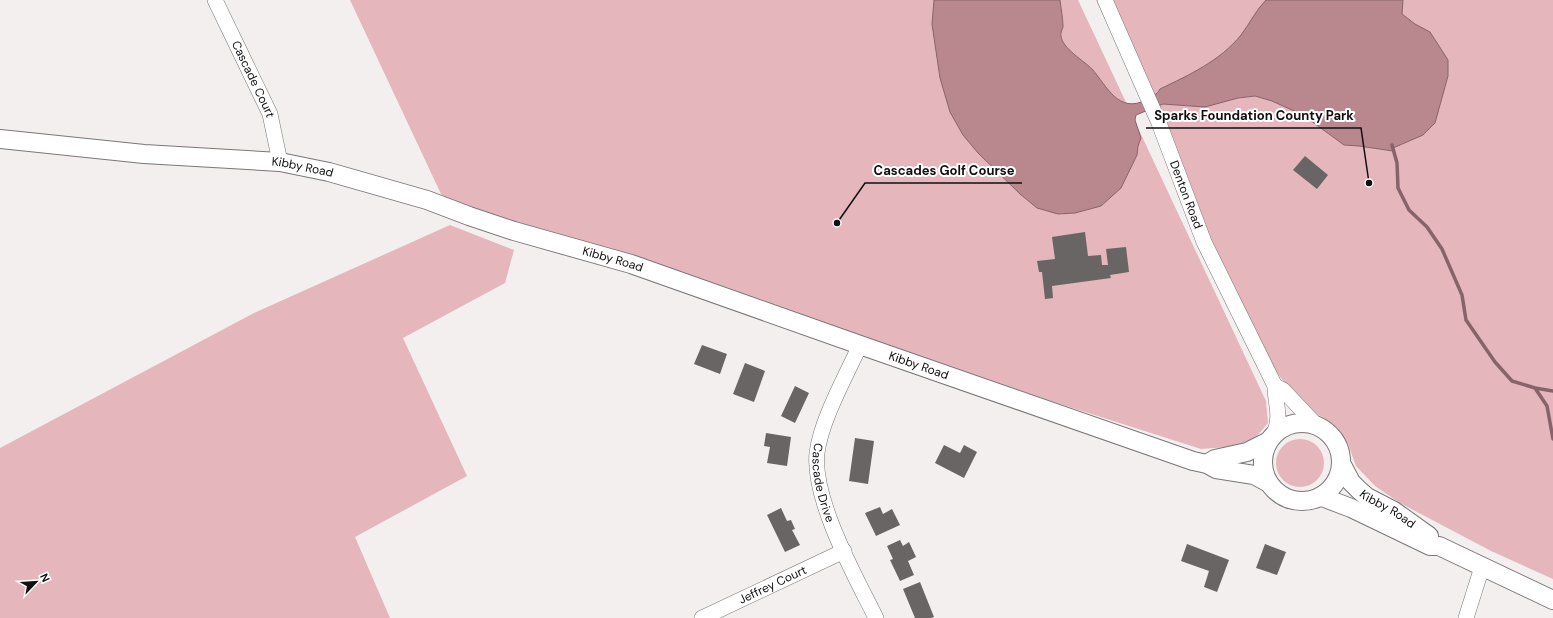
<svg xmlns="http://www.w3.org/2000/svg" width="1553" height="618" font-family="'DM Sans',sans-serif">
	<rect width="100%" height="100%" fill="#f4efef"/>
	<path fill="#e5b6bc" d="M350,0H1078L1266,401L1268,423C1264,427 1260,434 1255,437C1239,447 1219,448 1201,449L469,216L441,194Z
		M1096,0H1553V579L1491,551L1400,503L1375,486L1356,466L1348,444L1338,428L1323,417L1308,411L1272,367Z
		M450,225L514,250L505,283L403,338L467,476L355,537L390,618H0V448L254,313Z
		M1276 463a24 24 0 1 1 48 0a24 24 0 1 1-48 0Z"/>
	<path fill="#b9888f" stroke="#876469" d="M934,0H1060C1061,9 1063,19 1063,27C1062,30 1060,34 1061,36C1062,48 1084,61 1092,69C1107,86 1118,114 1146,100C1152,96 1157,95 1160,89C1189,75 1220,61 1241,35C1250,23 1256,10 1266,0H1403L1402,14L1415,24L1430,32L1448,60V76L1435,123L1423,135L1393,148V151L1359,146L1344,145L1303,115L1272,101L1255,96L1238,98L1205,107L1163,104L1136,115L1135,120L1141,138L1138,146L1137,155L1121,188L1101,206L1075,213L1058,214L1037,208L1020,194L978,153L963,135L950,112L940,78L932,24Z"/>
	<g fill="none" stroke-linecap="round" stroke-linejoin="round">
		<path stroke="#876469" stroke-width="3.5" d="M1392,145L1397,163L1398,188L1409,210L1427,227L1442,249L1462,295L1466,320L1495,362L1512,381L1535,388L1547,406L1553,439
			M1535,388L1553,391"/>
	</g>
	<path fill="#696565" d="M1305,156L1328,175L1317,189L1293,170Z
		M1085,232L1088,256L1101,255L1102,265H1108L1106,249L1126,247L1129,272L1110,275L1111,278L1052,286L1053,298L1045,299L1042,272H1039L1037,261L1055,259L1052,237Z
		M702,345L727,354L720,374L694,364Z
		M745,363L765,371L754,402L733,394Z
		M795,386L809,393L795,423L781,416Z
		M766,433L791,437L787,466L767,463L770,447L764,446Z
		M855,438L874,441L868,484L849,481Z
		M944,445L960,453L964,445L977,452L964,478L935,463Z
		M880,507L883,514L892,509L900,525L876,536L865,513Z
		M781,508L787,521L791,520L795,529L792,530L800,545L785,552L767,515Z
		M900,540L903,546L909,542L916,557L908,561L914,575L900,581L890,560L893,559L887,546Z
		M1187,544L1229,560L1217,592L1204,587L1209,571L1181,561Z
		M1265,544L1286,552L1277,575L1256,568Z
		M920,582L934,617L931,618H915L903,589Z"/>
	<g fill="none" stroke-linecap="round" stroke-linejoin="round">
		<defs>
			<g id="minor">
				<path id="s1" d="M215,0L270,114L280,162"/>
				<path id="s2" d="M1105,0L1159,123L1204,242L1275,386C1275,405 1282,414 1274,434"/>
				<path id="s3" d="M860,345C846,376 821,420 817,453C812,499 855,576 876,618"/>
				<path d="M1275,386L1283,390L1317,426"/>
				<path id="s4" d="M702,618L844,551"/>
				<path d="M1466,618L1482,567"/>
			</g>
			<g id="major">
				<path id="s5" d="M0,139L144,154L280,162L329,172L427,200L469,216L514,231L631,264L860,345L1193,461L1207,464L1216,469L1254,475L1267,482"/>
				<circle cx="1302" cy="462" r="39"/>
				<path d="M1207,464L1215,459L1247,452L1267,442"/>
				<path id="s6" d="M1342,465L1351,482L1359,490L1367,497L1394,511L1429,536"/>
				<path d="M1322,497L1351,508L1430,546H1439L1553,600"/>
			</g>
		</defs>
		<use href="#minor" stroke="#7b7677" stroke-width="16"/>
		<use href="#major" stroke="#7b7677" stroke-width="20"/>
		<use href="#minor" stroke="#fff" stroke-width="15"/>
		<use href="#major" stroke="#fff" stroke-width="18"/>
	</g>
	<g text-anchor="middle" stroke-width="4" stroke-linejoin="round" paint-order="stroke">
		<g font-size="12" fill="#110f0f" stroke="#fff">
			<text dy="4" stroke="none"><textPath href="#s1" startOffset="88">Cascade Court</textPath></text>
			<text dy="4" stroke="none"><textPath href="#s5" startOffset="304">Kibby Road</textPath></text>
			<text dy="4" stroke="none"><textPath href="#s2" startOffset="211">Denton Road</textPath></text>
			<text dy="4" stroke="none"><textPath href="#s5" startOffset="628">Kibby Road</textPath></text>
			<text dy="4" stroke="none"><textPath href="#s5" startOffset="952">Kibby Road</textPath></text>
			<text dy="4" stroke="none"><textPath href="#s3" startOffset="147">Cascade Drive</textPath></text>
			<text dy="4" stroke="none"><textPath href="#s6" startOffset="65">Kibby Road</textPath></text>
			<text dy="4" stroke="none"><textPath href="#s4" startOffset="78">Jeffrey Court</textPath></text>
		</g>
	</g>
	<path fill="none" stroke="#110f0f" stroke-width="1.5" d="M1369 183L1361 128H1146M837 223L865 183H1022"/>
	<g fill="#110f0f" stroke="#fff" stroke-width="1.5">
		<circle cx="1369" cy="183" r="4"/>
		<circle cx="837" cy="223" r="4"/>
	</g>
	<g font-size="13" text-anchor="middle" font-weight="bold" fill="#110f0f" stroke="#fff" stroke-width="4" stroke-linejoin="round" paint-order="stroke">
		<text x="1254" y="120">Sparks Foundation County Park</text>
		<text x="944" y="175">Cascades Golf Course</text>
	</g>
	<g transform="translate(36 582) rotate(65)" stroke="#ffffff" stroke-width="3" paint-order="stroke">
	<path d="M0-3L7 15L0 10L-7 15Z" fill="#110f0f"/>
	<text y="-6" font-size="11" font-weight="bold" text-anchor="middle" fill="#110f0f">N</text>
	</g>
</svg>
